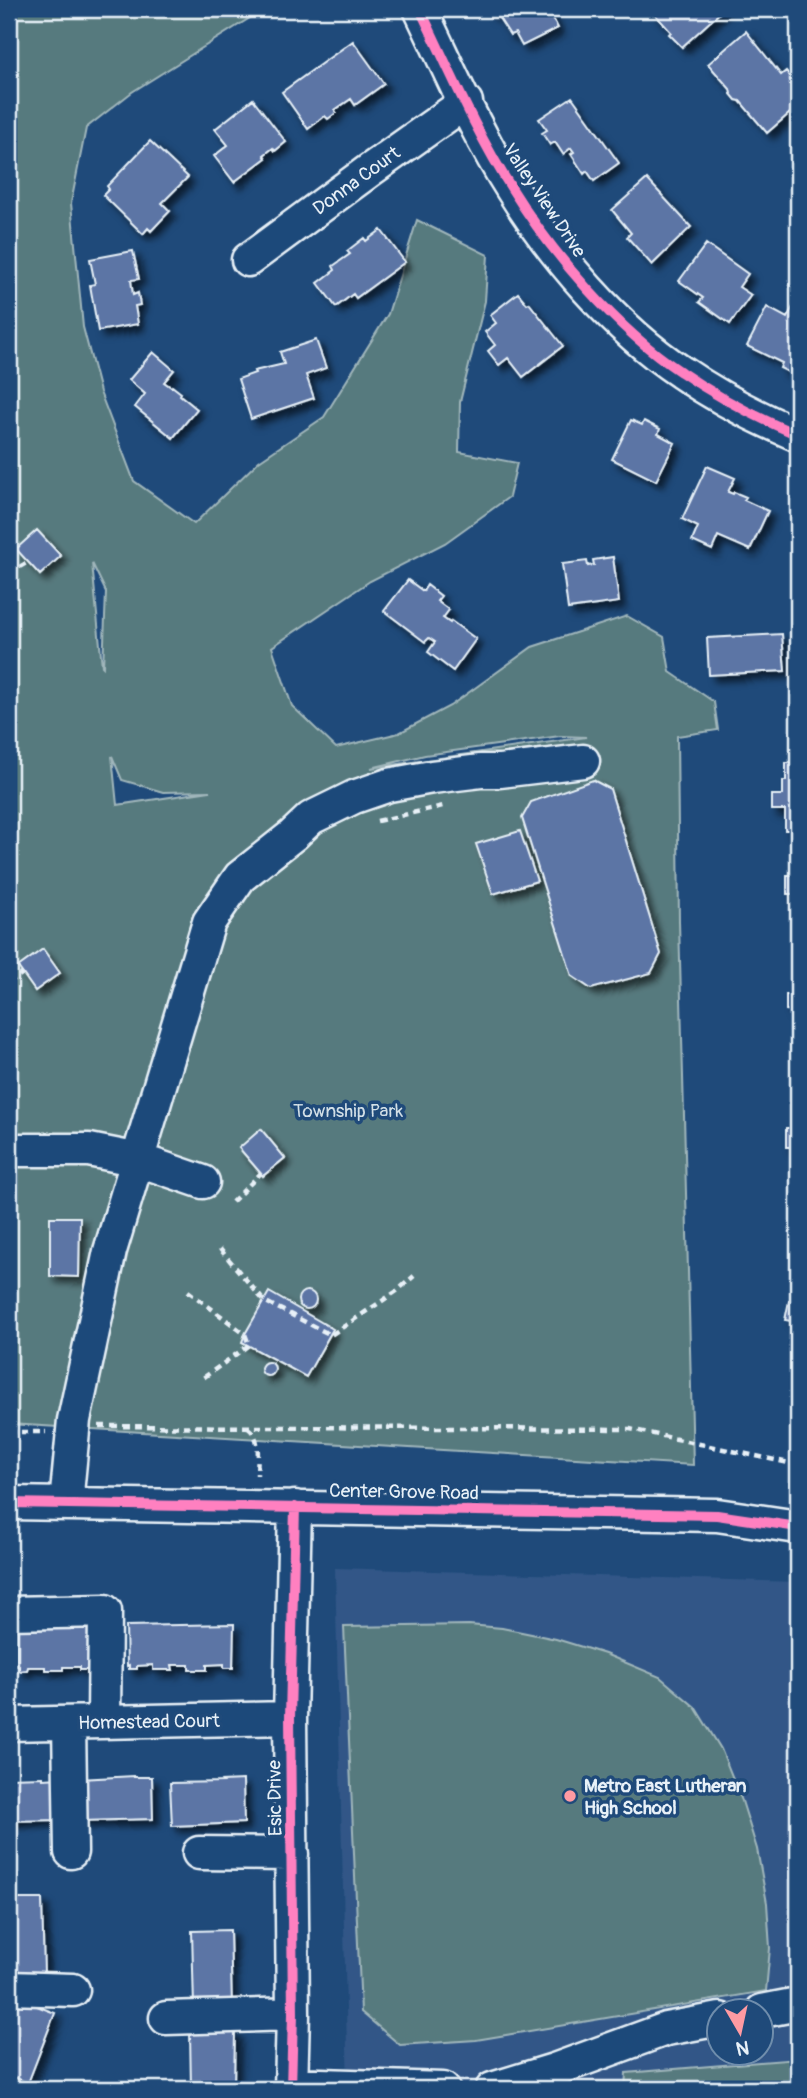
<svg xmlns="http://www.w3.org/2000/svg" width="807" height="2098" font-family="Pangolin,sans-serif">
	<defs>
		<filter id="shadow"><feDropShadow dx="6" dy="6" stdDeviation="3.5" flood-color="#0009"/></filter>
	</defs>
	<rect width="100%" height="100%" fill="#1f4a7a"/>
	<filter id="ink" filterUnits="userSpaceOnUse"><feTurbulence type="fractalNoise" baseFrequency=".0143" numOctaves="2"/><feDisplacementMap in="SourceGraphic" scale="14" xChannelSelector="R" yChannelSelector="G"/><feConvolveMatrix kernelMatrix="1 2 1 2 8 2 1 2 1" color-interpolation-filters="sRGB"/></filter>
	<g filter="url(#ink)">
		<path fill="#315787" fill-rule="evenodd" d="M335,1568L798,1582V2089H348ZM720,2010H762V2052H720Z"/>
		<path fill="#577a7e" stroke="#a0b6bb" stroke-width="2" fill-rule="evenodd" d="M9,9H264L132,92L86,128L71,203L83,327L100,392L134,481L194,524L259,461L324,417L388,314L417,220L488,255L485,301L460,402L459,452L517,463L509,497L445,543L370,581L272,647L292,706L336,748L399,733L450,706L532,647L627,616L664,637L670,672L714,702L718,730L677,736L679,921L693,1465L9,1424ZM92,563L106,592L103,667L102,666ZM560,736L586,737L371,768L425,755ZM112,756L122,780L163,792L210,791L117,805Z
			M469,1625L502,1628L556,1639L605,1654L660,1677L695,1707L721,1749L742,1801L757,1849L767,1903L770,1948L766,1991L476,2040L400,2045L361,2012L344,1627Z
			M798,2059V2089H625L626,2073Z"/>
		<path fill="#5b74a5" stroke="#e8f1f8" stroke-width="2" filter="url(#shadow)" d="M488,9H551L549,11L558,28L522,46L515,33L510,35L495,12L491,14Z
			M650,9H724L682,47L669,34L671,32Z
			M746,31L781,75L786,71L798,85L797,87L798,106L767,133L740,101L736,100L731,94L730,89L708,64Z
			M353,41L384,84L355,105L351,99L335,110L336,113L328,119L325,116L308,129L282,92Z
			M572,97L619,163L594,181L587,171L584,174L571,154L574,152L571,148L563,154L555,142L550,145L542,133L547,130L539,119Z
			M253,99L286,142L275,151L273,148L264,155L266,158L234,182L214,156L228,145L215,129Z
			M150,141L188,177L162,203L170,211L151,231L148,228L143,234L103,195L109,189L107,186Z
			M647,179L691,227L652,265L627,237L631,233L612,210Z
			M381,230L405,262L356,298L353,294L336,307L318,283L335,270L333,266L350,254L347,251L364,238L366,241Z
			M706,244L748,274L739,287L751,295L730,324L699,302L703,298L679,281Z
			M133,251L139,279L131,280L133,295L138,293L140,305L135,306L138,324L98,331L90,285L95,284L90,259Z
			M518,293L527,304L529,303L563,346L523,377L508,358L499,365L488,351L495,345L485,332L496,323L490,315Z
			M795,303L798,305V377L780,368L782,363L747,346L767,307L787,318Z
			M316,340L326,368L306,375L314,398L251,419L238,379L255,373L254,371L284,364L280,352Z
			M153,352L174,370L164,382L171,387L172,386L181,393L180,395L197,409L173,438L135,407L145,394L129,380Z
			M631,420L642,425L644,421L660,429L658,434L675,443L656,481L612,459Z
			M707,466L735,478L728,492L733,494L734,492L746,497L744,500L768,511L750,550L718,536L712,550L692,541L698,527L682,519Z
			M37,530L61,556L40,575L16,549Z
			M613,557L619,602L568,609L562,564L587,561L588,566L594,565L593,560Z
			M796,562H798V580L793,579Z
			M408,580L423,591L427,585L441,596L437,601L449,610L443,618L450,623L451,621L476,639L453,671L428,652L435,642L429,638L425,642L384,611Z
			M782,634L785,671L709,675L707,638Z
			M786,763H798V830H785V810H772V795H783V781H786Z
			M593,780L610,789L661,954L651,973L591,989L572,976L522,818L531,802Z
			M520,831L537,881L493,894L476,844Z
			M787,875H798V894H787Z
			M43,949L60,973L35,991L18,967Z
			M796,973H798V1031H796V1011L786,1010V995H796Z
			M796,1115H798V1164H796V1147H786V1128H796Z
			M261,1129L285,1158L263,1176L239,1148Z
			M50,1217H80L79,1277L50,1276Z
			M298 1300a9 9 0 1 1 18 0a9 9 0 1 1-18 0Z
			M269,1292L333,1329L306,1377L242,1342L245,1334Z
			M789,1301L798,1302V1382L790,1380L795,1354L791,1353L792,1348L789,1344L792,1329L797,1327L798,1322L785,1320Z
			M261 1369a7 7 0 1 1 14 0a7 7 0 1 1-14 0Z
			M234,1624L233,1668H224V1664L207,1665V1670H189V1665H172L173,1670H153V1665L137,1666V1669H129V1665L127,1666L126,1626Z
			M17,1627H91L89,1670H80V1667H63V1670H45V1667H28L27,1670L19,1671V1666H17Z
			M134,1776V1777H152L153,1819L81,1821L80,1779Z
			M43,1777V1779L61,1778L62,1820L9,1821V1778Z
			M243,1780L244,1823L172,1826L170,1783L223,1782L222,1781Z
			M9,1899H42L44,1973L9,1974Z
			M230,1930L232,2006L194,2007L192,1931Z
			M16,1998L55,2013L28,2083L9,2075V2016Z
			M190,2031H235L234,2087H236V2089H191Z"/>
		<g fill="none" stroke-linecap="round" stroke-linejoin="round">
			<defs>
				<path id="minor" d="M420,9C449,69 476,133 512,189C553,255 616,329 681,372C717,397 758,418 798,435
					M248,260L370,170L466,102
					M9,1150H89L139,1160L203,1182
					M9,1503L717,1515L798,1527
					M66,1504L74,1420L110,1251L209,922L240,877L293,835L311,818L354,797L389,785L432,777L481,771H500L583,761
					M9,1613L105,1611L104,1722
					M69,1723L71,1852
					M9,1724L290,1718
					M199,1853L292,1854
					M9,1988L73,1990
					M762,2011L798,2004
					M166,2018L293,2014
					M291,2084L443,2089
					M291,2089L293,2014L290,1718L295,1507
					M492,2089L554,2070L666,2029L720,2019"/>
			</defs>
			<use href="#minor" stroke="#e8f1f8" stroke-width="37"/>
			<path stroke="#e8f1f8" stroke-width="4.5" stroke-dasharray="7 5" stroke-linecap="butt" d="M9,260V270
				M9,573L28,562
				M377,821L443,806
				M9,983L23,973
				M232,1202L261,1173
				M220,1249L264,1301L331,1335L397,1291L414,1276
				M188,1291L245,1334L249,1345L203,1378
				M99,1426L630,1429L798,1465
				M248,1428C262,1438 257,1459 257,1475
				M9,1432H46"/>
			<use href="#minor" stroke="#1f4a7a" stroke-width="32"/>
			<defs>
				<path id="cycleway" d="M420,9C449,69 476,133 512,189C553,255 616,329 681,372C717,397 758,418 798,435
					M9,1503L717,1515L798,1527
					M291,2089L293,2014L290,1718L295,1507"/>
			</defs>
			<use href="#cycleway" stroke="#1f4a7a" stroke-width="15"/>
			<use href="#cycleway" stroke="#ff80c0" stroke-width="10"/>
		</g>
	</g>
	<circle fill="#ff9aa2" stroke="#1f4a7a" stroke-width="2.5" cx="570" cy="1796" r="7"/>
	<g text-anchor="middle" stroke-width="7" stroke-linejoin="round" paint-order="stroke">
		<g font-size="19" fill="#e8f1f8" stroke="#1f4a7a">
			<text transform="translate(356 180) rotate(-36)" y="7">Donna Court</text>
			<text transform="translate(545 200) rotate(56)" y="7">Valley View Drive</text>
			<text transform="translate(404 1491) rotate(1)" y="7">Center Grove Road</text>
			<text transform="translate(149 1721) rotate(-1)" y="7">Homestead Court</text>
			<text transform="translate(274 1798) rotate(-91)" y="7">Esic Drive</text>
		</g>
		<g font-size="19" fill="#d2dfe6" stroke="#1f4a7a">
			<text x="348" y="1117">Township Park</text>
		</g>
		<g font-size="19" font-weight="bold" fill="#e8f1f8" stroke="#1f4a7a" text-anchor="start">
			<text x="584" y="1792">Metro East Lutheran<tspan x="584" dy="22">High School</tspan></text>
		</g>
	</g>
	<rect width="807" height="2098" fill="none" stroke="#1f4a7a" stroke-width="35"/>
	<rect x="18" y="18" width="772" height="2063" fill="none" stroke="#e8f1f8" stroke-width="2.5" filter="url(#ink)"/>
	<g transform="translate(740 2032) rotate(171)"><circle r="33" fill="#1f4a7a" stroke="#6f8dac" stroke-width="2"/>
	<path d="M0-5L12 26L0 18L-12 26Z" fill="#ff9aa2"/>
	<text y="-10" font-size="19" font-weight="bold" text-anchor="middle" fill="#e8f1f8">N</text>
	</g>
</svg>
